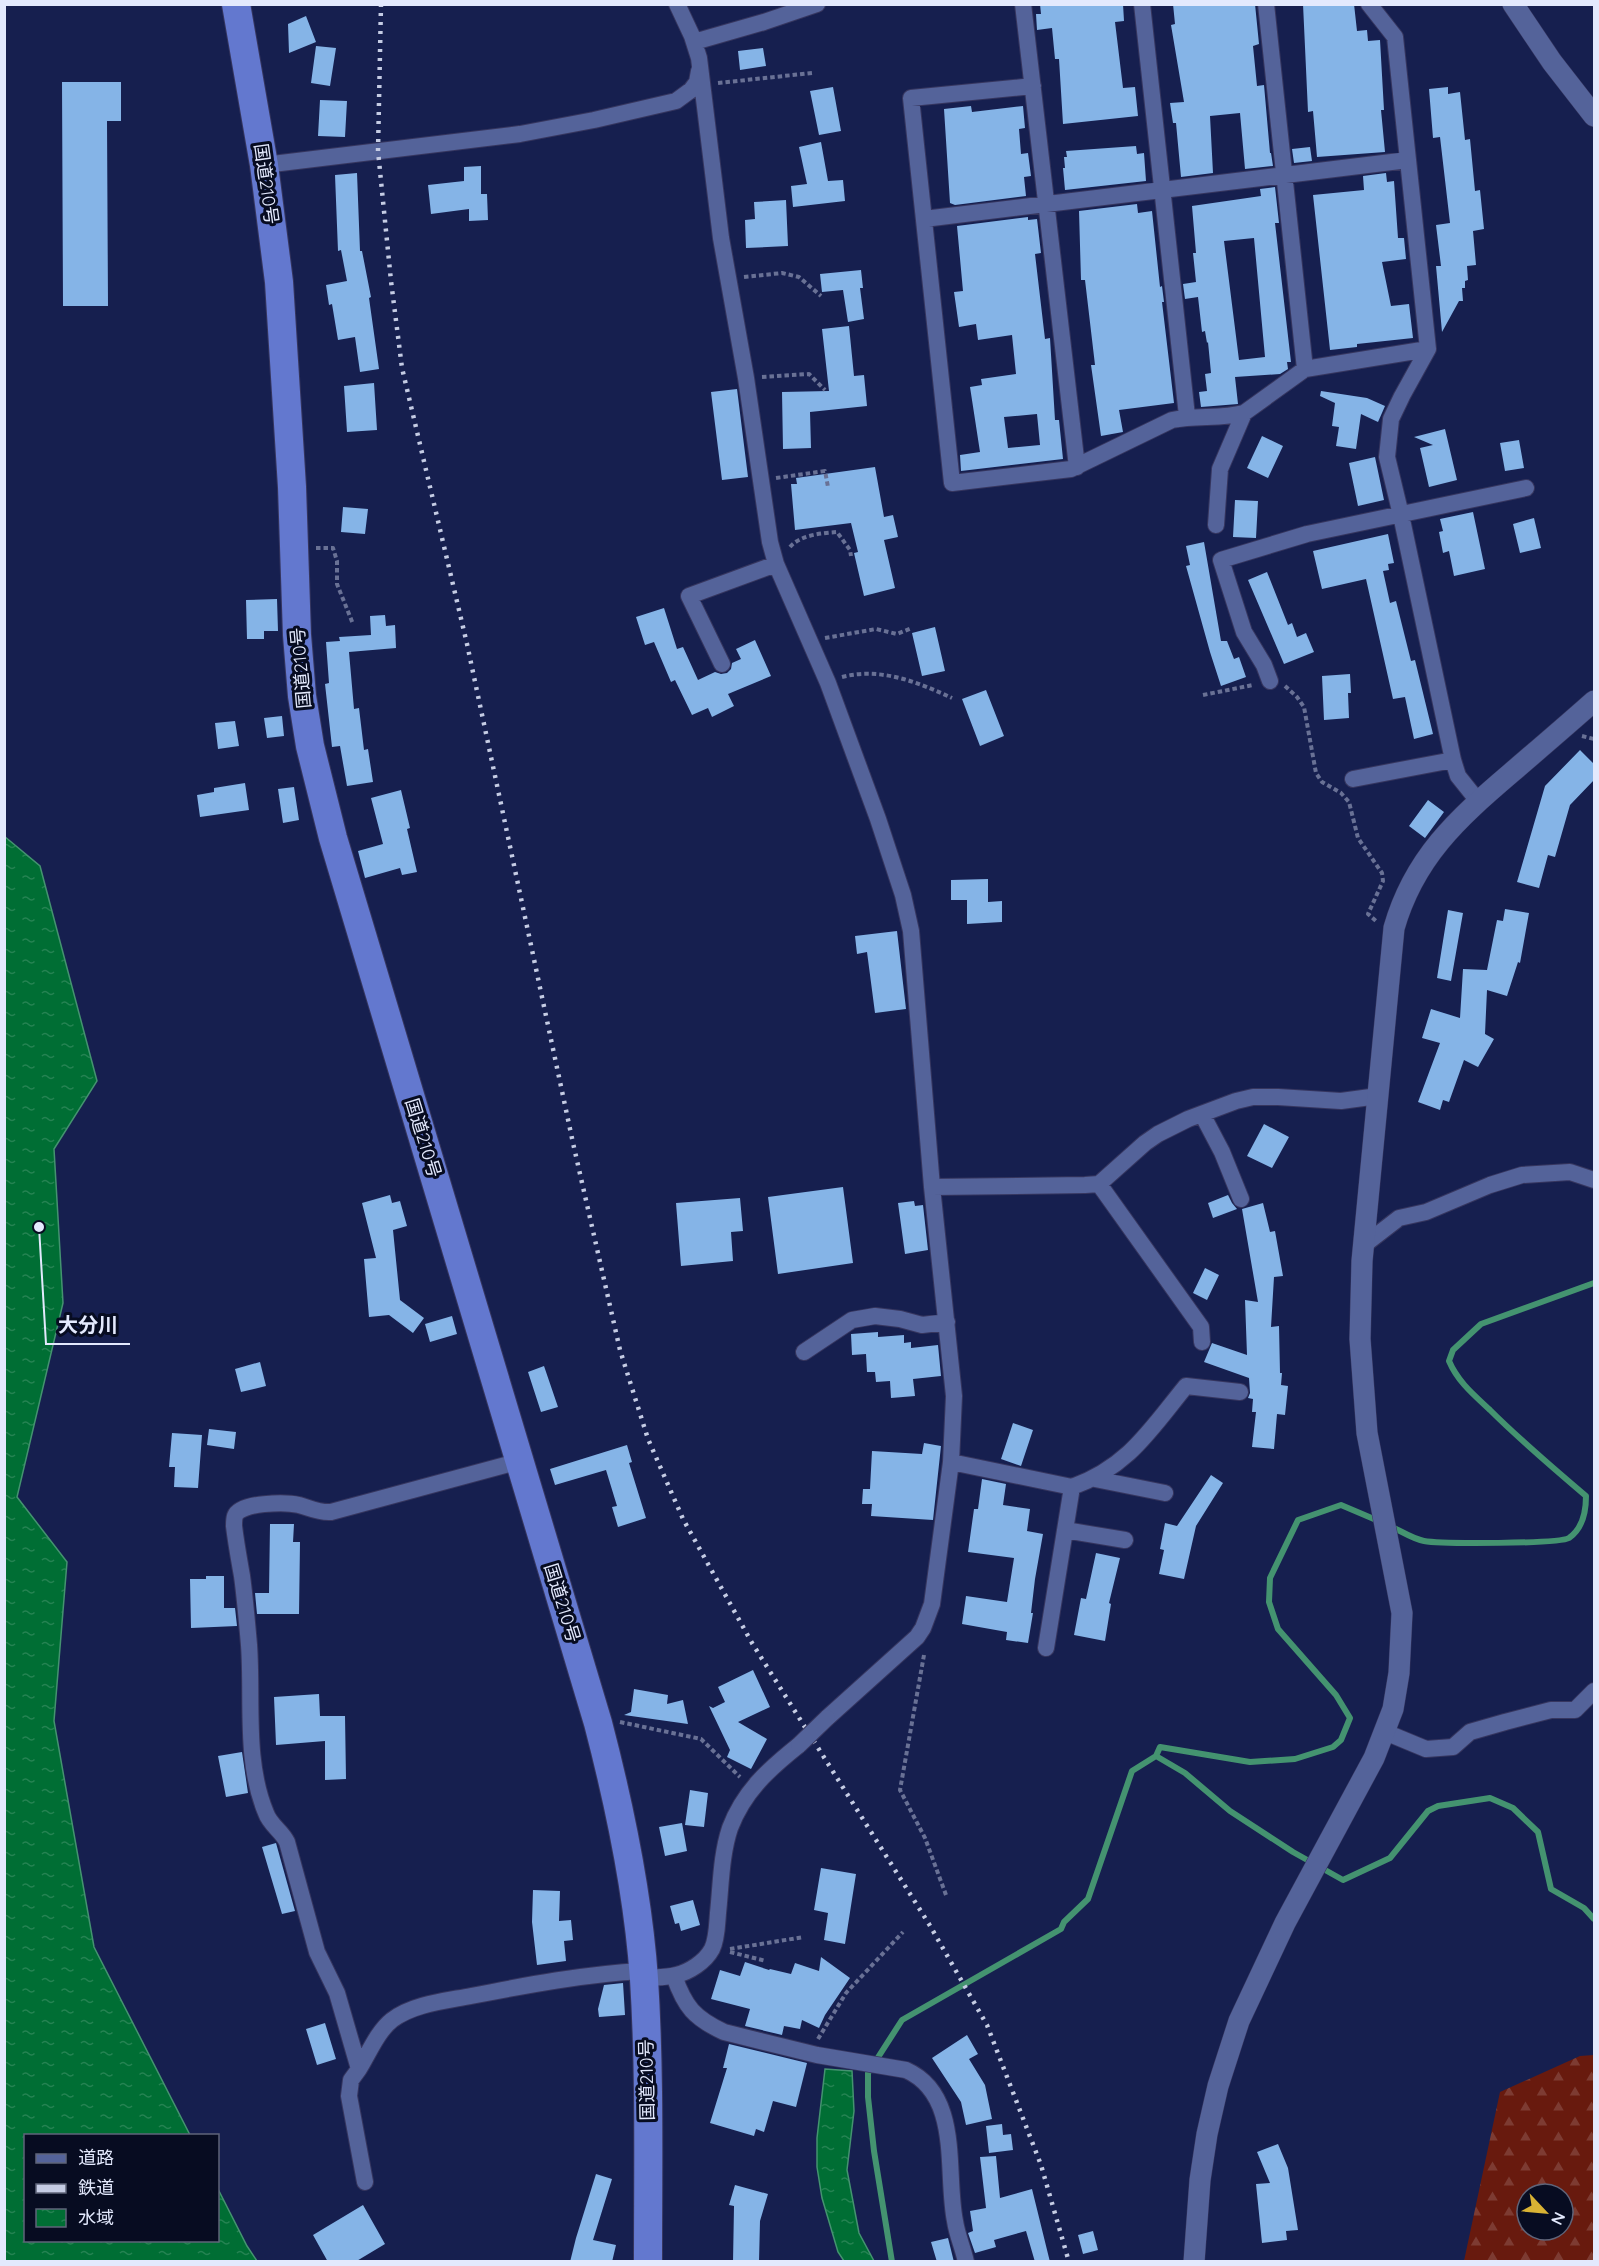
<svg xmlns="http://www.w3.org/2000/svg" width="1599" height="2266" font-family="Quicksand,'Noto Sans JP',sans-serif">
	<defs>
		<pattern id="forest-firs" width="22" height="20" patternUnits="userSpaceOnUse" patternTransform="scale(1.5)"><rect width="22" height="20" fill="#681a0e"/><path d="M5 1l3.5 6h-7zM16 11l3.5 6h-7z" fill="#7d3b32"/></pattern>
		<pattern id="water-ripples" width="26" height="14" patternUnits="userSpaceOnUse" patternTransform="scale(1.5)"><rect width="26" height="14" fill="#006e34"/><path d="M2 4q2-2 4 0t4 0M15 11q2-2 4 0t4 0" fill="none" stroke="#258352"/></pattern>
	</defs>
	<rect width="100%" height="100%" fill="#161f4f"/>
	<path fill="url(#forest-firs)" fill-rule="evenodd" d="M1594,2055V2261H1464L1500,2092L1580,2056ZM1527,2194H1563V2230H1527Z"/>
	<path fill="url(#water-ripples)" stroke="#449370" stroke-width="1.5" d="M4,836L40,866L97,1081L54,1149L63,1303L17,1497L67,1562L54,1721L94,1947L190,2135L26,2136V2240H218V2189L247,2246L257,2261H5Z
		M825,2069L852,2071L854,2111L847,2170L859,2233L874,2261H844L838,2252L822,2198L817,2167V2138Z"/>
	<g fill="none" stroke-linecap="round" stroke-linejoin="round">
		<path stroke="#449370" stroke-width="6" d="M1390,1526C1401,1531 1413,1539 1424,1541C1440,1544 1559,1544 1569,1538C1582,1529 1586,1512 1586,1496C1553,1468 1520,1440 1490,1410C1474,1395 1458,1382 1449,1361L1453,1350L1481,1324L1594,1283
			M1156,1756L1185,1773L1230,1811L1293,1852L1343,1880L1390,1858L1428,1811L1438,1806L1490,1798L1513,1808L1538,1832L1551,1889L1584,1908L1594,1919
			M892,2262L874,2151L868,2097V2073L902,2020L1061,1929L1064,1922L1088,1899L1132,1771L1156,1756L1160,1747L1250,1762L1295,1759L1333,1747L1341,1740L1350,1718L1336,1695L1278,1629L1269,1602L1270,1578L1298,1520L1341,1505L1381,1522"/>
	</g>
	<path fill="#85b4e7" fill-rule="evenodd" d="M1040,4H1123L1124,21L1115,22L1123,88L1135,87L1138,116L1063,124L1059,59H1055L1052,28L1037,30L1036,14H1041Z
		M1173,4H1255L1259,44L1253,46L1257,86L1264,85L1270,153H1271L1273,166L1245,169L1240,113L1210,116L1213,173L1181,177L1176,123H1173L1170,103L1184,102L1171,25L1175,24Z
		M1303,4H1354L1357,31L1367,30L1368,41L1380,40L1384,110H1381L1385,152L1317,157L1313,111L1308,112Z
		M306,16L316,42L289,53L288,24Z
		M316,46L336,48L330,86L311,83Z
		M763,48L766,66L740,70L738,51Z
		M62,82H121V121H107L108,306H63Z
		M833,87L841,131L819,135L810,91Z
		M1448,87V94L1460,92L1465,140L1470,139L1475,191L1480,190L1484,229L1473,231L1476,265L1467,266L1468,280L1465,281V288H1462L1463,301H1459L1442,332L1436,266H1441L1436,225L1450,223L1440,137L1433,138L1429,89Z
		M320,100L347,101L345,137L318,136Z
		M971,106L972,112L1023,106L1025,128L1019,129L1021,154L1028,153L1031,176L1024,177L1026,196L955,205L950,203L944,109Z
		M821,142L828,181L843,180L845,201L793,207L791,186L807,184L799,147Z
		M1136,146L1137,154L1144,153L1146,181L1065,190L1063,168H1065L1064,157H1067L1066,151Z
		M1310,147L1312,161L1294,163L1292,149Z
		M481,166V194H487L488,220L469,221V209L431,214L428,185L464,181V167Z
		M357,173L360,251H362L371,297L369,298L379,369L360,372L355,337L338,340L332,304L329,305L326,285L347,281L341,250L338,251L335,175Z
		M1386,173L1387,182L1394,181L1398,238H1404L1406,259L1382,262L1391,306L1409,304L1413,338L1357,344V347L1330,350L1313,195L1364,190L1363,176Z
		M1275,187L1279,223H1275L1291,362H1287L1288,369L1280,374L1235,377L1238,404L1201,407L1199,392L1207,391L1205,374L1211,373L1208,342L1207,343L1205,331L1202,332L1198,297L1185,299L1183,284L1196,282L1193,253H1196L1192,206L1261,196L1260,189ZM1254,238L1265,357L1239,360L1224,241Z
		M786,200L788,246L746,248L745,220L755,219L754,202Z
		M1137,204L1138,213L1152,211L1160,287L1162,286L1164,302H1162L1174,403L1119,410L1123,432L1101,436L1091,365H1095L1085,280H1081L1079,211Z
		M1028,217V220L1037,219L1041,253L1035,254L1045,339L1050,338L1055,420H1059L1063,459L961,471L960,455L980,452L970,387L982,385L981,379L1016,374L1012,335L978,340L976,324L959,327L954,292L963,291L957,226ZM1037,414L1040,445L1008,448L1004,417Z
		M861,270L863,288H860L864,319L848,322L843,290L822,292L820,274Z
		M849,326L854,376L864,375L867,406L810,412L811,448L783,449L782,392L829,391L822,329Z
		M374,383L377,430L347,432L344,386Z
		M737,389L748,477L722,480L711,392Z
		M1321,391L1367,398L1385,406L1378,422L1361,414L1356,449L1336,446L1339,427L1332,426L1335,403L1320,396Z
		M1445,429L1457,480L1429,487L1420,448L1433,445L1414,437Z
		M1262,436L1283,446L1268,478L1247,468Z
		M1519,440L1524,468L1505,471L1500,443Z
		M1375,457L1384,500L1358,506L1349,463Z
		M875,467L884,517L893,515L898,537L884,540L895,588L864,596L854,553L858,552L851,523L795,530L791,484H797L796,478Z
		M1235,500L1258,501L1256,538L1233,537Z
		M343,507L368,509L365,534L341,532Z
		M1473,512L1485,569L1454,576L1449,551L1443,553L1439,532L1443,531L1440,519Z
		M1534,518L1541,548L1520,553L1513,524Z
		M1388,534L1394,563L1388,564L1389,570L1383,571L1390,603L1396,601L1411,661L1415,660L1433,734L1414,739L1405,697L1393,699L1366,579L1322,589L1313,551Z
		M1204,542L1221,641H1227L1234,659L1239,657L1246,677L1221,686L1210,652L1186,566L1190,565L1186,546Z
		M1267,572L1288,625L1292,623L1297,637L1306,633L1314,652L1284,664L1248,580Z
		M277,599L278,631H264V639H247L246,600Z
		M664,608L677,649L683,647L698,680L715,672L721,674L727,673L731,669L732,663L741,659L736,649L755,640L771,676L728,694L734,706L712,717L708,708L692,715L675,680L671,682L654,642L645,645L636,617Z
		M385,615L386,626L395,625L396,648L349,652L354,709L359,708L364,750L368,749L373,782L347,786L340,746L332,747L325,684L329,683L326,642L340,641L339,637L371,635L370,616Z
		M935,627L945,671L922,676L912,633Z
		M1350,674L1351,693H1348L1349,718L1324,720L1322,676Z
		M986,690L1004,736L980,746L962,699Z
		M282,716L284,736L267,738L264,718Z
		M235,721L239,746L218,749L215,723Z
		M1580,750L1594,764V780L1570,805L1555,857L1548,855L1539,888L1517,882L1545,786Z
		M245,783L249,810L200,817L197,795L214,792V788Z
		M294,787L299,820L283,823L278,789Z
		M401,790L410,828L407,829L417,872L402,875L400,868L365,878L358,851L383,844L371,798Z
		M1428,800L1444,812L1425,838L1409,826Z
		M988,879V902L1002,901V922L967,924V900H951V880Z
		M1505,909L1529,913L1520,963L1518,962L1507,996L1487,990L1485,1034L1494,1039L1478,1067L1464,1060L1449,1102L1443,1100L1440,1110L1418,1102L1440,1043L1422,1038L1431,1009L1460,1018L1463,969L1487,970L1497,920L1503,921Z
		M1448,910L1463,913L1451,981L1437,978Z
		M897,931L906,1009L875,1013L867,952L857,954L855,936Z
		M1264,1124L1289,1137L1272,1168L1247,1156Z
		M843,1187L853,1263L778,1274L768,1197Z
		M390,1195L392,1203L400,1201L407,1226L393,1230L400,1300L424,1318L413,1333L389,1315L369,1317L364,1259L376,1258L362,1203Z
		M1228,1195L1232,1203L1237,1209L1213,1218L1208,1203Z
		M740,1198L743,1231L731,1232L733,1261L681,1266L676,1203Z
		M914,1201L915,1206L923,1205L928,1250L905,1254L898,1203Z
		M1263,1203L1270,1232L1275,1231L1283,1276L1274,1277L1271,1327L1279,1326L1280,1373H1282L1281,1385L1288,1386L1285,1415L1277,1414L1274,1449L1252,1447L1256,1412H1252L1253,1399L1248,1398L1250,1393L1249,1378L1204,1362L1212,1343L1247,1355L1245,1300L1258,1302L1242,1209Z
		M1205,1268L1219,1275L1207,1300L1193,1293Z
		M452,1316L457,1334L430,1342L425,1324Z
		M878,1332V1337L904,1335V1343L911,1342V1348L938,1345L941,1376L913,1379L915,1396L891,1398L890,1381L876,1382L875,1372H867L866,1354L852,1355L851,1334Z
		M260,1362L266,1386L241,1392L235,1369Z
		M544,1366L558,1407L541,1412L528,1372Z
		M1013,1423L1033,1430L1021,1466L1001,1459Z
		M209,1429L236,1432L234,1449L207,1445Z
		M172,1433L202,1435L198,1488L174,1487L175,1467H169Z
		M924,1443L941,1446L933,1520L871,1516L872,1504H862L863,1489H870L872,1451L922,1454Z
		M627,1445L632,1462L629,1463L646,1518L618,1527L612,1507L617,1506L606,1470L555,1485L550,1469Z
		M1211,1475L1223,1483L1196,1526L1184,1579L1159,1574L1164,1550L1160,1549L1165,1523L1177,1526Z
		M982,1479L1006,1484L1003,1505L1030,1509L1027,1531L1043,1534L1035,1579L1031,1613H1033L1028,1643L1006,1640L1007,1632L962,1624L966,1596L1007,1602L1014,1558L968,1552L974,1509H978Z
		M270,1524H294L293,1542H300L299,1614H257L255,1593H269Z
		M1096,1553L1120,1558L1109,1603L1111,1604L1105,1641L1074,1635L1081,1598L1086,1599Z
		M206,1576H224V1608H235L237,1626L191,1628L190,1579H206Z
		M753,1670L770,1707L738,1722L767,1739L751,1769L727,1757L730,1750L709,1706L713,1708L725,1702L718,1687Z
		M634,1689L668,1695L667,1704L683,1700L688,1724L624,1715L631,1712Z
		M319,1694L320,1716H345L346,1779L325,1780V1741L276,1745L274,1697Z
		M242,1752L248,1793L226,1797L218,1756Z
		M690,1790L708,1793L704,1827L685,1825Z
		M682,1823L687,1851L665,1856L659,1827Z
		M276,1843L295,1911L282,1914L262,1847Z
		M821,1868L856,1874L845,1944L824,1940L828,1913L814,1910Z
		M533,1890L560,1891L559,1921L571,1920L573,1940L564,1941L566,1961L537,1965L532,1922Z
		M693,1900L700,1925L681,1931L679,1923L675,1924L670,1906Z
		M821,1957L850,1978L825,2015L819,2028L802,2020L800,2029L784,2026L782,2035L745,2026L750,2009L711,1999L720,1970L740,1976L745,1962L769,1970L770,1969L791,1974L795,1963L819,1971Z
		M623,1983L625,2015L599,2017L598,2009L604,1985Z
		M325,2023L336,2059L317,2065L306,2029Z
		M967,2035L978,2054L969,2059L985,2085L992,2119L966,2125L961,2102L932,2058Z
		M729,2044L807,2063L796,2107L773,2101L764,2132L756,2129L754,2136L710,2123L727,2068H723Z
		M1002,2124L1003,2135L1011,2134L1013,2150L989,2153L986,2126Z
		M1278,2144L1288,2168L1298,2230L1286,2231L1287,2240L1262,2243L1256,2184L1270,2183L1257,2152Z
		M996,2156L1000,2198L1032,2189L1050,2262H1035L1026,2231L994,2240L996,2247L975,2253L968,2233L973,2231L970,2211L986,2208L980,2157Z
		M596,2174L612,2179L593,2240L616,2245L612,2262H570L576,2238Z
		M735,2185L768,2194L760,2221L759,2262H733L734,2206L729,2205Z
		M363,2205L385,2244L355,2262H328L313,2235Z
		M1093,2231L1098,2250L1083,2254L1078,2235Z
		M948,2238L954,2262H937L931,2242Z"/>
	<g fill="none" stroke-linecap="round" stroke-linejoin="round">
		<defs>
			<path id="minor" d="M677,4L692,36L699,58L721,238L746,378L770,542L776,564L828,683L878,819L903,895L911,931L932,1187L954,1396L951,1462L932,1604L923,1628L917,1637L827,1718
				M1023,4L1077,467
				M1142,4L1187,416
				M1266,4L1305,369
				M1369,4L1395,37L1428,349L1402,396L1391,419L1387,457L1401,515L1453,760L1458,776L1478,801
				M694,42L764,22L817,4
				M1033,86L911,98L952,483L1071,469L1172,420C1196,415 1221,419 1244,413L1305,369L1428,349
				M264,165L520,134L594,120L676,101L691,90L697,82L699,71
				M924,219L1408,160
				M1216,525L1220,469L1244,413
				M722,664L689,596L776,564
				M1270,681L1264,665L1244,632L1221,560L1307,534L1526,488
				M1353,779L1453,760
				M1202,1114L1222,1152L1241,1199
				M1099,1184L1201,1327L1202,1342
				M932,1187L1085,1185L1099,1184L1145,1143L1158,1134L1188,1119L1236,1101L1253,1097H1278L1341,1101L1378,1096
				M1364,1245L1399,1218L1426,1212L1490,1185L1522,1175L1570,1172L1594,1180
				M804,1352L852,1320L875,1316L900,1319L922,1325L947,1322
				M520,1461L331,1512C319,1513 310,1508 299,1505C286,1502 240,1502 235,1516C234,1519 234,1523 234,1526C236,1543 239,1559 242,1576C245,1598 247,1622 249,1645C253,1699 244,1761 266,1813C270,1825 282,1831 287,1842L317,1952L337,1993L359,2069C369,2053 377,2032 392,2020C413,2004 445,2001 471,1996C527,1985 585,1974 643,1971
				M951,1462L1072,1487L1046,1648
				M1095,1479L1165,1493
				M1072,1487C1128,1467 1150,1430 1186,1386L1240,1392
				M1065,1530L1125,1540
				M1385,1732L1426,1749L1453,1747L1470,1732L1505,1722L1551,1710H1575L1594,1691
				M674,1976C685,2007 694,2018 724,2032L817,2055L906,2070C962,2095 945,2172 955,2221C957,2235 963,2248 966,2262
				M644,1978C654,1977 666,1978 676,1975C689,1972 705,1962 712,1949C717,1939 717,1925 718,1913C721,1885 721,1855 730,1828C744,1791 769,1769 799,1745
				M359,2069L351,2080L349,2096L365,2182"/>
			<path id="tertiary" d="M1513,4L1552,62L1594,116
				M1194,2262L1200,2180L1207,2134L1218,2086L1239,2021L1285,1923L1374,1758L1393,1709L1399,1673L1402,1613L1367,1433L1360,1339L1362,1261L1394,928C1414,858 1457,819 1511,773C1539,749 1567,725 1594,701"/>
			<path id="trunk" d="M236,4L264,165L279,282L292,487L297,635L302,696L310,746L333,838L598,1723C620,1807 638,1892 644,1979C650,2073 648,2167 648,2262"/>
		</defs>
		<use href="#minor" stroke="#36365f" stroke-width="18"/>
		<use href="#tertiary" stroke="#36365f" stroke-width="22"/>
		<use href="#trunk" stroke="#36365f" stroke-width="30"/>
		<path stroke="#697195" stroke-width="4" stroke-dasharray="4.5 3" stroke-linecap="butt" d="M718,83L812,73
			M744,277L782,273L799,277L821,296
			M762,377L809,374L825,390
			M776,478L825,471L828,487
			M790,547C800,535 822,533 837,532L850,550L851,556
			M316,548H333L337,561V584L353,624
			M825,638L876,629L897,634L912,628
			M842,677C880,667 918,682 952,698
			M1285,686L1297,697L1304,707L1316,773L1322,782L1341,793L1349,802L1358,838L1382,873L1383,881L1368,914L1376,921
			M1203,695L1253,685
			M1582,736L1594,739
			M924,1655L900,1790L925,1838L946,1895
			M620,1722L701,1739L740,1777
			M730,1949L804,1937
			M730,1952L766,1961
			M818,2039L846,1993L903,1932"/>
		<use href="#minor" stroke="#54639a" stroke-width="16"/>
		<use href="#tertiary" stroke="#54639a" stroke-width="21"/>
		<use href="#trunk" stroke="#6378cf" stroke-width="28"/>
		<path stroke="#c5cce4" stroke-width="4.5" stroke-dasharray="3 6" stroke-linecap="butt" d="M381,4L378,151L391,281L402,368L467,644L573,1143L620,1350L648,1439L683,1519L752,1643L929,1924L987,2025L1041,2165L1069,2262"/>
		<defs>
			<path id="minor-bridge" d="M799,1745L827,1718"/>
		</defs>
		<use href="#minor-bridge" stroke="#36365f" stroke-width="18" stroke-linecap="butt"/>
		<use href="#minor-bridge" stroke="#54639a" stroke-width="16"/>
	</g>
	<g text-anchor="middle" stroke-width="6" stroke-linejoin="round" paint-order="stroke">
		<g font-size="18" fill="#e3e9fd" stroke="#070c21">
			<text transform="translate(266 184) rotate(82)" y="6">国道210号</text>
			<text transform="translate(301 668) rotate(-95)" y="6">国道210号</text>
			<text transform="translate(423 1138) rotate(73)" y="6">国道210号</text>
			<text transform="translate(562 1603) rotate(73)" y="6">国道210号</text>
			<text transform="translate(647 2080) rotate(-91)" y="6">国道210号</text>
		</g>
	</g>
	<path fill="none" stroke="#e3e9fd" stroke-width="2" d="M39 1227L46 1344H130"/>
	<circle fill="#e3e9fd" stroke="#070c21" stroke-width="2" cx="39" cy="1227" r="6"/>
	<g font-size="20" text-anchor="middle" font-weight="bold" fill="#e3e9fd" stroke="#070c21" stroke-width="6" stroke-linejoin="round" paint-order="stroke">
		<text x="88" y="1332">大分川</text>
	</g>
	<rect width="1599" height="2266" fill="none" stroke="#e3e9fd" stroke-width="12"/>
	<rect x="24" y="2134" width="195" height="108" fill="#070c21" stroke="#5f6479" stroke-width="1.5"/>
	<rect x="36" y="2154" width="30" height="9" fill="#54639a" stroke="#5f6479" stroke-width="1.5"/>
	<text x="78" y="2164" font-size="18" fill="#e3e9fd">道路</text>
	<rect x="36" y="2184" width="30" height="9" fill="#c5cce4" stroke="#5f6479" stroke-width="1.5"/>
	<text x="78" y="2194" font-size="18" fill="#e3e9fd">鉄道</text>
	<rect x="36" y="2209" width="30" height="18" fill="url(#water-ripples)" stroke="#5f6479" stroke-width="1.5"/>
	<text x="78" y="2224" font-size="18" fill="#e3e9fd">水域</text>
	<g transform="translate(1545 2212) rotate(116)"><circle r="28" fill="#070c21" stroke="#5f6479" stroke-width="1.5"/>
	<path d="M0-4.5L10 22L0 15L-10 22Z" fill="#d9b334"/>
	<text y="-9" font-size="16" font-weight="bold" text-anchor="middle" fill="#e3e9fd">N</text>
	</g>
</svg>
